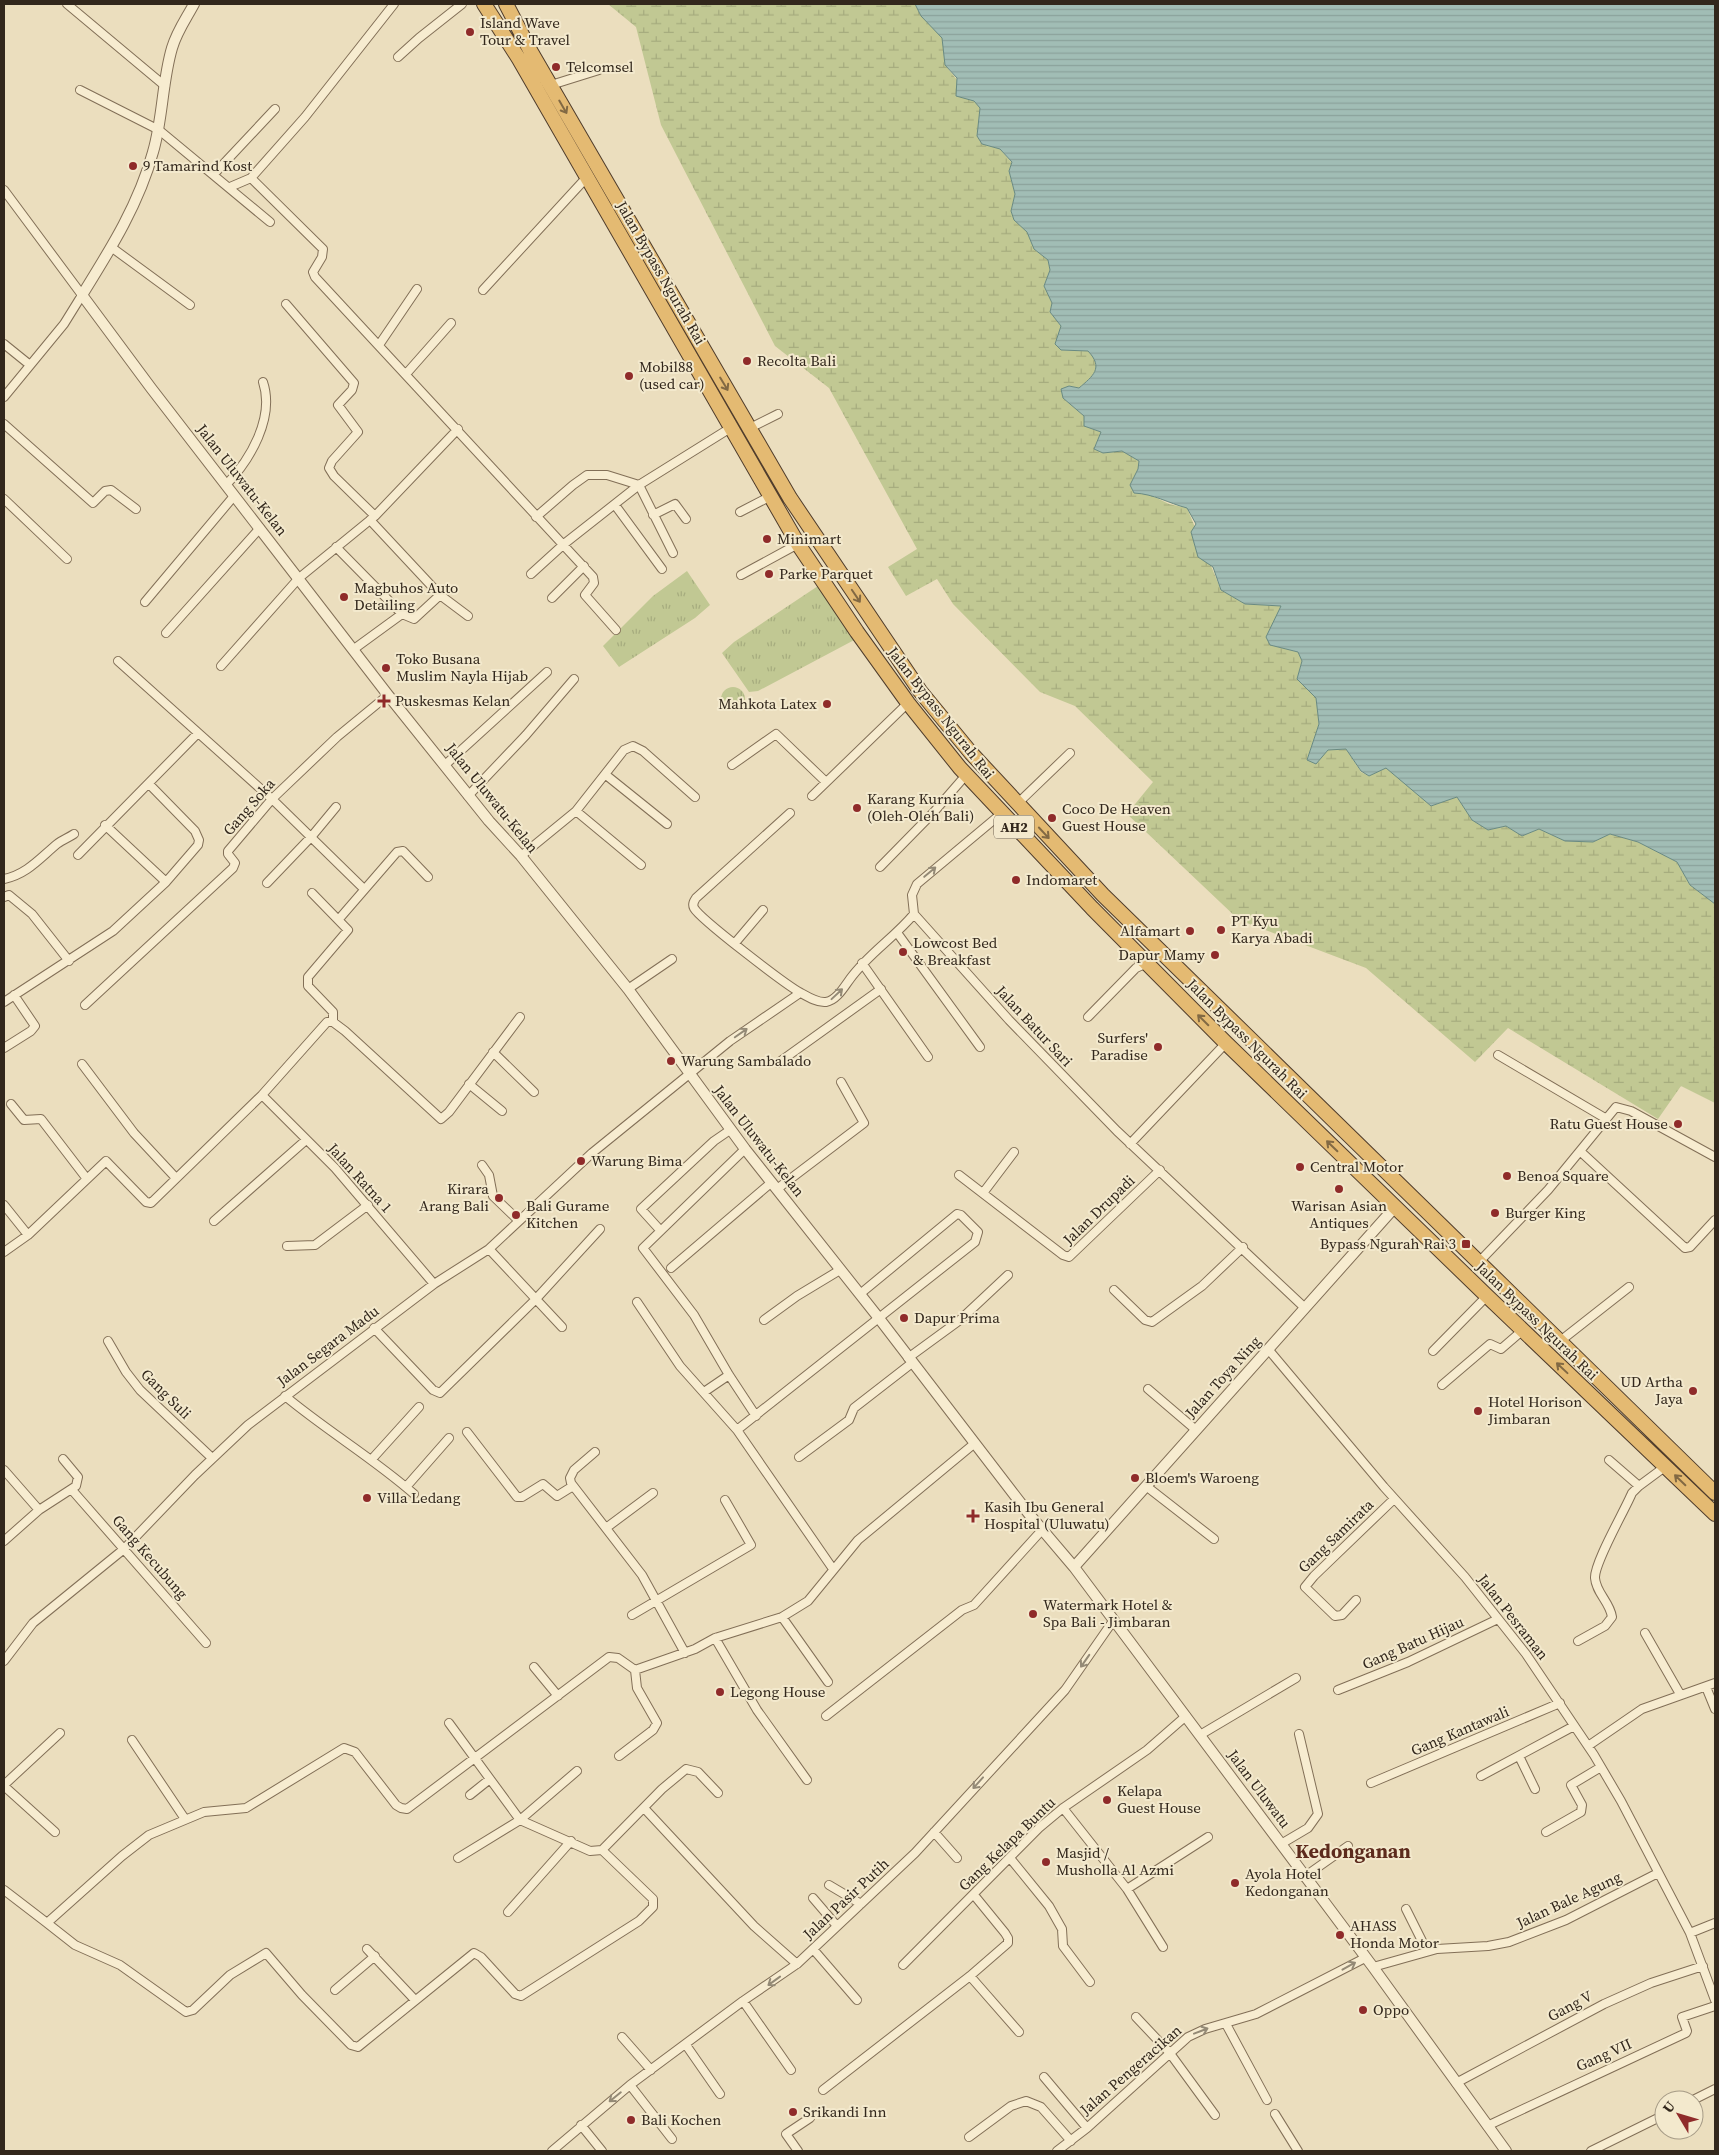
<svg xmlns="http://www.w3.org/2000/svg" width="1719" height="2155" font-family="'Source Serif 4',serif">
	<defs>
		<pattern id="grass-tufts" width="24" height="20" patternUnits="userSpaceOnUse" patternTransform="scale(1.25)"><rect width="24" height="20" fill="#c1c893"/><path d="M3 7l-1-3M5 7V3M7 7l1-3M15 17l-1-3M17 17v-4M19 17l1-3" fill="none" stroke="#a6ac7e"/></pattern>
		<pattern id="wetland-marsh" width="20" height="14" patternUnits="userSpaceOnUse" patternTransform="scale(1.25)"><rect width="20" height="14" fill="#c1c893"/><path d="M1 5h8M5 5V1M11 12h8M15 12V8" fill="none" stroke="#a6ac7e"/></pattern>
		<pattern id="water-rules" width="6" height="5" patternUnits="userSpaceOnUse" patternTransform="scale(1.25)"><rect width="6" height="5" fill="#a1bdb5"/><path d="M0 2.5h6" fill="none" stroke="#8ba29b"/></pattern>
	</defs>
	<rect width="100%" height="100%" fill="#ebdebe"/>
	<path fill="url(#grass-tufts)" d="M687,571L710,605L695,618L619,667L603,646L653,596Z
		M818,586L858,638L758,691L749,692L722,653L734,642Z
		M721 699a12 12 0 1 1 24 0a12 12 0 1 1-24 0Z"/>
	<path fill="url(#wetland-marsh)" d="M608,4H915L921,16L943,38L945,65L980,108L977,136L982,144L1000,149L1012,163L1009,171L1015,194L1011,211L1014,220L1027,232L1034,249L1048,260L1050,270L1044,286L1052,303L1050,312L1061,326V350L1088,351C1104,368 1093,376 1079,388L1069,386L1063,398L1084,416V426L1101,432L1094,449L1103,453L1122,451L1139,461L1138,469L1130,485L1169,504L1187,508L1221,590L1245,604L1281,606L1270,645L1298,652L1302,661L1297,679L1316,698L1319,724L1307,760L1328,750L1346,749L1361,772L1369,776L1386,767L1431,806L1457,797L1472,820L1488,830L1506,826L1522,836L1539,829L1565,841L1593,842L1610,834L1638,842L1677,862L1690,885L1715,904V1103L1681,1086L1658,1119L1508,1028L1475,1062L1366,968L1239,920L1127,814L1153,782L1075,706L1040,692L953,604L937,579L906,596L888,567L917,549L829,388L775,346L661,125L636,27Z"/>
	<path fill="url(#water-rules)" stroke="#698a82" d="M915,4H1715V904L1690,885L1677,862L1638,842L1610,834L1593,842L1565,841L1539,829L1522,836L1506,826L1488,830L1472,820L1457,797L1431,806L1386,768L1369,776L1361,771L1346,749L1328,750L1316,764L1307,760L1319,724L1316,698L1297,679L1302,661L1298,652L1270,645L1266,637L1281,606L1245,604L1221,590L1213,567L1198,557L1191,532L1196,524L1187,508C1168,503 1154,494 1134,493L1130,485L1138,469L1139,461L1122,451L1103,453L1094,449L1101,432L1084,426V416L1063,398L1061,389L1069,386L1079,388C1093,376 1104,368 1088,351L1061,350L1055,344L1061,326L1050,312L1052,303L1044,286L1050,270L1048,260L1034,249L1027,232L1014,220L1011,211L1015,194L1009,171L1012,162L1000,149L982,144L977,136L980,108L974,101L956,96L957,78L945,65L942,38L921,16Z"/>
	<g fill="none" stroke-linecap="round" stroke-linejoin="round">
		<defs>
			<path id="minor" d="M67,4L165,86
				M398,57L419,38L462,4
				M551,85L599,70
				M80,90L159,130L270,222
				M214,174L275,109
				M251,178L323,249L322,257L313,272L315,277L593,577L594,583L585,595L616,630
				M230,187L251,178L305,117L394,4
				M4,190L82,295L64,324L4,397
				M111,247L190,305
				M483,290L587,177
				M286,304L354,383L352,390L338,405L358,432L332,461L329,468L334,476L375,516
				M4,344L30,365
				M379,345L417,289
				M406,374L451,323
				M4,424L93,503L105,491L111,490L136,509
				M750,428L778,414
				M226,485C250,460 275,418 263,382
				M4,499L67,559
				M615,505L662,569
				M740,512L771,496
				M653,515L675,504L686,519
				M536,517L573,485L587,475H607L639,485L673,553
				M370,520L440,595
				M336,547L402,614L414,619L440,595L468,616
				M531,574L564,544L639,485L732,427
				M741,575L798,544
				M552,598L584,566
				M145,602L234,496
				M166,633L260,528
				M354,649L402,614
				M118,661L272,799L363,888
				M221,666L299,578L375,516L458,429
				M445,765L547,672
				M732,765L776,734L826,782
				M606,775L667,824
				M468,796L526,735L574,679
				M812,796L908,703
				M1017,804L1070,753
				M576,811L641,865
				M790,813L696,898C694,901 692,904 694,908C700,919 786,985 801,993C808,997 818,1003 826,1002C837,1000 844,987 850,979C868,954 894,938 914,914
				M1002,813L917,884L912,895L914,914L1009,1020L1117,1131L1305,1308
				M105,825L166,882
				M78,855L198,733
				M521,856L576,811L624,750L633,746L643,751L695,797
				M880,867L933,813L966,775
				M4,879C27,874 39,859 57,844C62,840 68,838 74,834
				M267,883L312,836L336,807
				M312,893L348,930L308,977V986L333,1012V1022
				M4,897L9,895L32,914L69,961
				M339,919L397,852L403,851L428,877
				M898,934L980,1047
				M735,943L763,910
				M862,963L928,1057
				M628,989L672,959
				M4,1002L113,931L166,882L198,845L199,840L195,831L149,784
				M85,1005L233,868L235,863L228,854V851L272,799L337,737L388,695
				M1088,1017L1136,968L1147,963
				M4,1048L31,1031L35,1026L14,995
				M493,1052L534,1092
				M1498,1055L1605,1118
				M778,1063L881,989
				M82,1064L134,1133L175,1177
				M469,1084L502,1111
				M262,1095L335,1168L434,1284
				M11,1104L24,1120L41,1119L87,1179
				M1130,1144L1226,1043
				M745,1149L643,1248L694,1315L729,1375L756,1416
				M1581,1152L1685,1248L1690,1247L1715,1220
				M482,1165L489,1175L493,1196L519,1221
				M959,1175L1063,1255L1069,1257L1160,1170
				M777,1189L864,1123L841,1082
				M983,1193L1014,1152
				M4,1205L28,1235
				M214,1221L306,1140
				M660,1230L641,1209L714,1141L730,1130
				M287,1246L315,1245L368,1205
				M489,1249L562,1327
				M4,1252L28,1235L106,1161L146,1202L151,1203L262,1095L327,1022H333L345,1031L441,1119L449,1112L520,1017
				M1478,1263L1548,1190L1616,1107L1631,1111L1715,1157
				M671,1268L772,1182
				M1114,1290L1145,1320L1152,1322L1202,1286L1243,1247
				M637,1302L680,1366L737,1430L833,1569
				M764,1320L797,1296L840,1270
				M374,1328L433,1390L440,1393L535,1300L600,1229
				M108,1341L126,1372L140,1390L212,1458
				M1559,1342L1629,1287
				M1268,1349L1384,1487L1465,1577L1526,1654L1594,1755L1621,1801L1690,1933L1715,2000
				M1433,1351L1487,1296
				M908,1358L960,1320L1008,1275
				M1442,1385L1490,1344L1501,1349L1523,1330
				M1148,1389L1196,1430
				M704,1392L729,1375
				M285,1396C327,1431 373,1458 414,1494
				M737,1430L975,1242L978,1232L961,1215L957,1214L860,1294
				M467,1432L517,1497H522L543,1484L557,1496L573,1486
				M595,1452L574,1470L570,1478L571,1483L642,1575L685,1653
				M799,1457L849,1420L854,1408L912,1363
				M372,1459L419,1407
				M1609,1460L1639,1486L1666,1466
				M4,1470L39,1510
				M1146,1486L1214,1539
				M406,1487L449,1438
				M72,1490L206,1643
				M606,1528L653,1493
				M4,1541L39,1510L76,1486L78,1477L63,1459
				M1356,1600L1342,1615L1335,1616L1305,1587L1314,1576L1394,1499
				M632,1615L751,1545L725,1500
				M782,1617L828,1682
				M1645,1633L1680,1694
				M715,1638L757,1710L807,1780
				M1578,1641L1605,1626L1612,1617C1610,1602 1596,1593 1595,1578C1594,1563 1625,1510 1632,1493L1639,1486
				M4,1661L33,1623L124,1549L195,1475L248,1425L434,1284L489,1249L592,1153L730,1041L800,993
				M534,1667L558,1696
				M1706,1687L1715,1709
				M1338,1690L1408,1662L1498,1619
				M826,1716L962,1610L974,1605L1042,1530
				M449,1723L520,1820L590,1851L602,1850L662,1789L686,1769L698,1772L718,1793
				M1200,1735L1296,1678
				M132,1740L185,1819
				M1588,1746L1642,1709L1715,1683
				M619,1756L653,1730L657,1723L637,1688L635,1670L695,1649L715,1638L782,1617L808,1601L858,1540L975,1443
				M1519,1756L1535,1789
				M1481,1776L1574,1726
				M1371,1783L1560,1703
				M4,1785L60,1733
				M4,1786L55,1832
				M470,1795L490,1779
				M644,1808L754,1926L797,1964
				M1063,1808L1127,1889L1163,1947
				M934,1832L957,1858
				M1546,1832L1581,1812L1582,1805L1571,1785L1601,1767
				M1281,1844L1308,1828L1318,1814L1299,1734
				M458,1858L520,1820L577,1771
				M1010,1858L1049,1906L1062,1929L1063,1946L1090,1982
				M1304,1877L1348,1846
				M829,1885L861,1904
				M1127,1889L1208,1837
				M4,1890L47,1923L122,1856L149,1835L204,1812L246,1808L344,1748L355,1752L396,1805L401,1808L407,1809L609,1657L618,1658L635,1670
				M813,1898L837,1926
				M1406,1909L1427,1951
				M508,1912L571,1841
				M47,1923L75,1945L120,1965L186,2012L193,2010L230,1975L266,1953L302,1995L351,2045L358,2047L474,1953L481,1957L515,1994L521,1996L639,1921L653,1907V1899L602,1850
				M1690,1933L1715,1923
				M367,1949L415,2000
				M813,1949L857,2000
				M903,1965L1039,1828L1063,1808L1147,1750L1186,1716
				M1373,1967L1437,1949L1488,1946L1509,1942L1566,1920L1658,1873
				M970,1976L1019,2032
				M335,1990L375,1956
				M743,2001L791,2070
				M1136,2017L1169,2052L1215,2115
				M1226,2024L1267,2100
				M622,2037L651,2070
				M686,2045L720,2094
				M1044,2077L1087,2128
				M1456,2083L1604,2004L1651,1983L1703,1966
				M630,2085L672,2139
				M823,2090L970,1976L1008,1943V1938L1005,1933L974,1895
				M1693,2100L1715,2089
				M1275,2114L1298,2151
				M581,2125L602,2151
				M1487,2126L1686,2033L1687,2031L1682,2017L1715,2006
				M969,2137L1011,2106L1026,2101L1041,2107L1071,2141
				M552,2151L630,2085L743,2001L797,1964L915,1853L1065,1690L1113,1621
				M798,2151L786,2134L810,2118
				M1057,2151L1087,2128L1188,2037L1205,2029L1256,2014L1365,1958
				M1591,2151L1664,2115"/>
			<path id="tertiary" d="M194,4C186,19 177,31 172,48C162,82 163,118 153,152C139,204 110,250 82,295L151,388L388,695L489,821L521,856L628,989L745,1149L878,1317L1029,1514L1074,1567L1373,1967L1506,2151
				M1074,1567L1395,1207"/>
			<path id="trunk" d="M484,4L519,59L798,544L857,632L908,703L960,768L1092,908L1226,1043L1487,1296L1715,1514
				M506,4L531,52L790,498L920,691L971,753L1103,895L1715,1493"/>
		</defs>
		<use href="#minor" stroke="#826f57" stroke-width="10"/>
		<use href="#tertiary" stroke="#826f57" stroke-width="12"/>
		<use href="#trunk" stroke="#503d2c" stroke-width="16"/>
		<use href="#minor" stroke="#f7ecd0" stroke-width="8"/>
		<use href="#tertiary" stroke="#f7ecd0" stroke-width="10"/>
		<use href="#trunk" stroke="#e4ba72" stroke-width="14"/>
	</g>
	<defs><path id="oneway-shaft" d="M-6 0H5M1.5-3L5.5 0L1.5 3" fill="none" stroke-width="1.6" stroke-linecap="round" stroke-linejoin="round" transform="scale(1.25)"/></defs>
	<g stroke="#826943">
		<use href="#oneway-shaft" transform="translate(563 107) rotate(60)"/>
		<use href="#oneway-shaft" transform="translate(724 384) rotate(59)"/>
		<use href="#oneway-shaft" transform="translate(856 596) rotate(56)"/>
		<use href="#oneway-shaft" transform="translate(1044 833) rotate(47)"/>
		<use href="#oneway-shaft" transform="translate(1203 1020) rotate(-135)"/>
		<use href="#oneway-shaft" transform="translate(1332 1146) rotate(-136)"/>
		<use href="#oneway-shaft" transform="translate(1562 1368) rotate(-137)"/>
		<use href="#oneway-shaft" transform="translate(1680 1480) rotate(-136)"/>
	</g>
	<g stroke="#948a76">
		<use href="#oneway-shaft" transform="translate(930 872) rotate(-40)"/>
		<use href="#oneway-shaft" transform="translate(837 994) rotate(-43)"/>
		<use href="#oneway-shaft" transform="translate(741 1033) rotate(-35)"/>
		<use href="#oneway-shaft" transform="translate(1085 1661) rotate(125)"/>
		<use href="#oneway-shaft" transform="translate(978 1783) rotate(132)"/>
		<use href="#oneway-shaft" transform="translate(1349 1966) rotate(-29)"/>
		<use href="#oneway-shaft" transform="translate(774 1981) rotate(144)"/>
		<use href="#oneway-shaft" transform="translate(1201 2031) rotate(-21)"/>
		<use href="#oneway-shaft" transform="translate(615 2097) rotate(141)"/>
	</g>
	<g fill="#8f2b2a" stroke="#f3e9cd" stroke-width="2">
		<circle cx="470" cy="32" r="5"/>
		<circle cx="556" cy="67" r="5"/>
		<circle cx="133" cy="166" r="5"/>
		<circle cx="747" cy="361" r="5"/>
		<circle cx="629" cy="376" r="5"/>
		<circle cx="767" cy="539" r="5"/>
		<circle cx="769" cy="574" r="5"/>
		<circle cx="344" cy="597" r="5"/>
		<circle cx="386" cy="668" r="5"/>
		<path d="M381.5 693.5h5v5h5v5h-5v5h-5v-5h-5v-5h5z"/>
		<circle cx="827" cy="704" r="5"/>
		<circle cx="857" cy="808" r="5"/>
		<circle cx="1052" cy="818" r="5"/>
		<circle cx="1016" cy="880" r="5"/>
		<circle cx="1221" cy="930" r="5"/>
		<circle cx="1190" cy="931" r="5"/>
		<circle cx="903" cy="952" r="5"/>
		<circle cx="1215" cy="955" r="5"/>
		<circle cx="1158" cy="1047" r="5"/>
		<circle cx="671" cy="1061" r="5"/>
		<circle cx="1678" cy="1124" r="5"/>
		<circle cx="581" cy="1161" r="5"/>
		<circle cx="1300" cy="1167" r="5"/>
		<circle cx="1507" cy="1176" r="5"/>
		<circle cx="1339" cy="1189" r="5"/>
		<circle cx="499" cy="1198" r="5"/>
		<circle cx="1495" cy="1213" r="5"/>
		<circle cx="516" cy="1215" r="5"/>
		<rect x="1461" y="1239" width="10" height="10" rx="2.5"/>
		<circle cx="904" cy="1318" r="5"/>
		<circle cx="1693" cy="1391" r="5"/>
		<circle cx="1478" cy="1411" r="5"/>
		<circle cx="1135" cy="1478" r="5"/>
		<circle cx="367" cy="1498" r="5"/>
		<path d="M970.5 1508.5h5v5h5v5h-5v5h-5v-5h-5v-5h5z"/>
		<circle cx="1033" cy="1614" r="5"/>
		<circle cx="720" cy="1692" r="5"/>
		<circle cx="1107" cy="1800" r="5"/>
		<circle cx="1046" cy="1862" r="5"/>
		<circle cx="1235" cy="1883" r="5"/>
		<circle cx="1340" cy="1935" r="5"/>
		<circle cx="1363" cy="2010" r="5"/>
		<circle cx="793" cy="2112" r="5"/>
		<circle cx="631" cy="2120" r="5"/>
	</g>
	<g text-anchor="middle" stroke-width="4" stroke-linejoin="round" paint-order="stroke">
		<rect fill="#f3e9cd" stroke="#6c6151" stroke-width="1" x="994" y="815.5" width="40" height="23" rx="4"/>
		<g font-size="14" font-weight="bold" fill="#32271c">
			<text x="1014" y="832">AH2</text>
		</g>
		<g font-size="15" fill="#32271c" stroke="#f3e9cd" text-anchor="start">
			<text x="480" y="28">Island Wave<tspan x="480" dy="17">Tour &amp; Travel</tspan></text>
			<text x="566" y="72">Telcomsel</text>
			<text x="143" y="171">9 Tamarind Kost</text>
			<text x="757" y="366">Recolta Bali</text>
			<text x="639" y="372">Mobil88<tspan x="639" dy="17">(used car)</tspan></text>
			<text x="777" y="544">Minimart</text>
			<text x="779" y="579">Parke Parquet</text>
			<text x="354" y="593">Magbuhos Auto<tspan x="354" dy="17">Detailing</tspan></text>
			<text x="396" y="664">Toko Busana<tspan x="396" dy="17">Muslim Nayla Hijab</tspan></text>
			<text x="395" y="706">Puskesmas Kelan</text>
			<text x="817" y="709" text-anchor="end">Mahkota Latex</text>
			<text x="867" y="804">Karang Kurnia<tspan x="867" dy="17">(Oleh-Oleh Bali)</tspan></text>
			<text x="1062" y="814">Coco De Heaven<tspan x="1062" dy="17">Guest House</tspan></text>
			<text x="1026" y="885">Indomaret</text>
			<text x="1231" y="926">PT Kyu<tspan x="1231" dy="17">Karya Abadi</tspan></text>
			<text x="1180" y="936" text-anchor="end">Alfamart</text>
			<text x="913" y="948">Lowcost Bed<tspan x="913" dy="17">&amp; Breakfast</tspan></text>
			<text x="1205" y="960" text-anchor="end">Dapur Mamy</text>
			<text x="1148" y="1043" text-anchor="end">Surfers'<tspan x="1148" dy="17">Paradise</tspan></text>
			<text x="681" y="1066">Warung Sambalado</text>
			<text x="1668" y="1129" text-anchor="end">Ratu Guest House</text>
			<text x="591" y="1166">Warung Bima</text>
			<text x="1310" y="1172">Central Motor</text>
			<text x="1517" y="1181">Benoa Square</text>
			<text x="489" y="1194" text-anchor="end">Kirara<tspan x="489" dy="17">Arang Bali</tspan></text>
			<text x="526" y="1211">Bali Gurame<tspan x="526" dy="17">Kitchen</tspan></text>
			<text x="1339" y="1211" text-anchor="middle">Warisan Asian<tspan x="1339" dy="17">Antiques</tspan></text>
			<text x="1505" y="1218">Burger King</text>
			<text x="1456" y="1249" text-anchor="end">Bypass Ngurah Rai 3</text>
			<text x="914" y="1323">Dapur Prima</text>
			<text x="1683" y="1387" text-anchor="end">UD Artha<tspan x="1683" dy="17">Jaya</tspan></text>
			<text x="1488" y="1407">Hotel Horison<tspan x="1488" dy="17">Jimbaran</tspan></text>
			<text x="1145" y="1483">Bloem's Waroeng</text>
			<text x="377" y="1503">Villa Ledang</text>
			<text x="984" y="1512">Kasih Ibu General<tspan x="984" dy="17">Hospital (Uluwatu)</tspan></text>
			<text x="1043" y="1610">Watermark Hotel &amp;<tspan x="1043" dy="17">Spa Bali - Jimbaran</tspan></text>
			<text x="730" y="1697">Legong House</text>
			<text x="1117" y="1796">Kelapa<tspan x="1117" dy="17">Guest House</tspan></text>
			<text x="1056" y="1858">Masjid /<tspan x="1056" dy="17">Musholla Al Azmi</tspan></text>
			<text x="1245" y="1879">Ayola Hotel<tspan x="1245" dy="17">Kedonganan</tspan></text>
			<text x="1350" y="1931">AHASS<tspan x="1350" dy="17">Honda Motor</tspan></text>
			<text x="1373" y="2015">Oppo</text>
			<text x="803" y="2117">Srikandi Inn</text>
			<text x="641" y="2125">Bali Kochen</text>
		</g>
		<g font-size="15" fill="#32271c" stroke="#f3e9cd">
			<text transform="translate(661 273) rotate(60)" y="5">Jalan Bypass Ngurah Rai</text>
			<text transform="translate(242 480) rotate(52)" y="5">Jalan Uluwatu-Kelan</text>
			<text transform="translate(941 713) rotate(52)" y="5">Jalan Bypass Ngurah Rai</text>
			<text transform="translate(492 798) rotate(51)" y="5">Jalan Uluwatu-Kelan</text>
			<text transform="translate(249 807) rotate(-49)" y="5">Gang Soka</text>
			<text transform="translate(1034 1026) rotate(47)" y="5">Jalan Batur Sari</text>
			<text transform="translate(1247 1039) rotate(45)" y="5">Jalan Bypass Ngurah Rai</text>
			<text transform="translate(759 1141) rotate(52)" y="5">Jalan Uluwatu-Kelan</text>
			<text transform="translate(360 1178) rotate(48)" y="5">Jalan Ratna 1</text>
			<text transform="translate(1099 1210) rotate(-44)" y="5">Jalan Drupadi</text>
			<text transform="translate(1537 1321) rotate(44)" y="5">Jalan Bypass Ngurah Rai</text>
			<text transform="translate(328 1346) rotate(-37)" y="5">Jalan Segara Madu</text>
			<text transform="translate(1223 1377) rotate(-48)" y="5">Jalan Toya Ning</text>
			<text transform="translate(166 1394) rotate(45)" y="5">Gang Suli</text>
			<text transform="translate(1336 1536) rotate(-44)" y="5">Gang Samirata</text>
			<text transform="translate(150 1557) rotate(49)" y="5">Gang Kecubung</text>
			<text transform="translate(1513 1617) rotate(52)" y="5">Jalan Pesraman</text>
			<text transform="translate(1413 1643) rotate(-24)" y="5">Gang Batu Hijau</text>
			<text transform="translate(1460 1731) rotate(-23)" y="5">Gang Kantawali</text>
			<text transform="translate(1259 1789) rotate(53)" y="5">Jalan Uluwatu</text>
			<text transform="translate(1007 1844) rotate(-44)" y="5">Gang Kelapa Buntu</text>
			<text transform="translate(846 1899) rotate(-43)" y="5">Jalan Pasir Putih</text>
			<text transform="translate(1569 1900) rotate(-25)" y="5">Jalan Bale Agung</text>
			<text transform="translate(1570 2006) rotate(-28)" y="5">Gang V</text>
			<text transform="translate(1604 2055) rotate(-24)" y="5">Gang VII</text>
			<text transform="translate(1131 2070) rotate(-41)" y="5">Jalan Pengeracikan</text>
		</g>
		<g font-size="20" font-weight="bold" fill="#5d2b1d" stroke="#f3e9cd">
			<text x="1353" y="1858">Kedonganan</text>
		</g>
	</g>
	<rect width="1719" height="2155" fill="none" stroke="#32271c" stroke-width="10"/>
	<g transform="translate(1679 2115) rotate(308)"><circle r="24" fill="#f3e9cd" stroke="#a69b86"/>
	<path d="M0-4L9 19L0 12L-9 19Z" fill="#8f2b2a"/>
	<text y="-8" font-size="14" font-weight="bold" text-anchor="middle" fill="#32271c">U</text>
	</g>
</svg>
